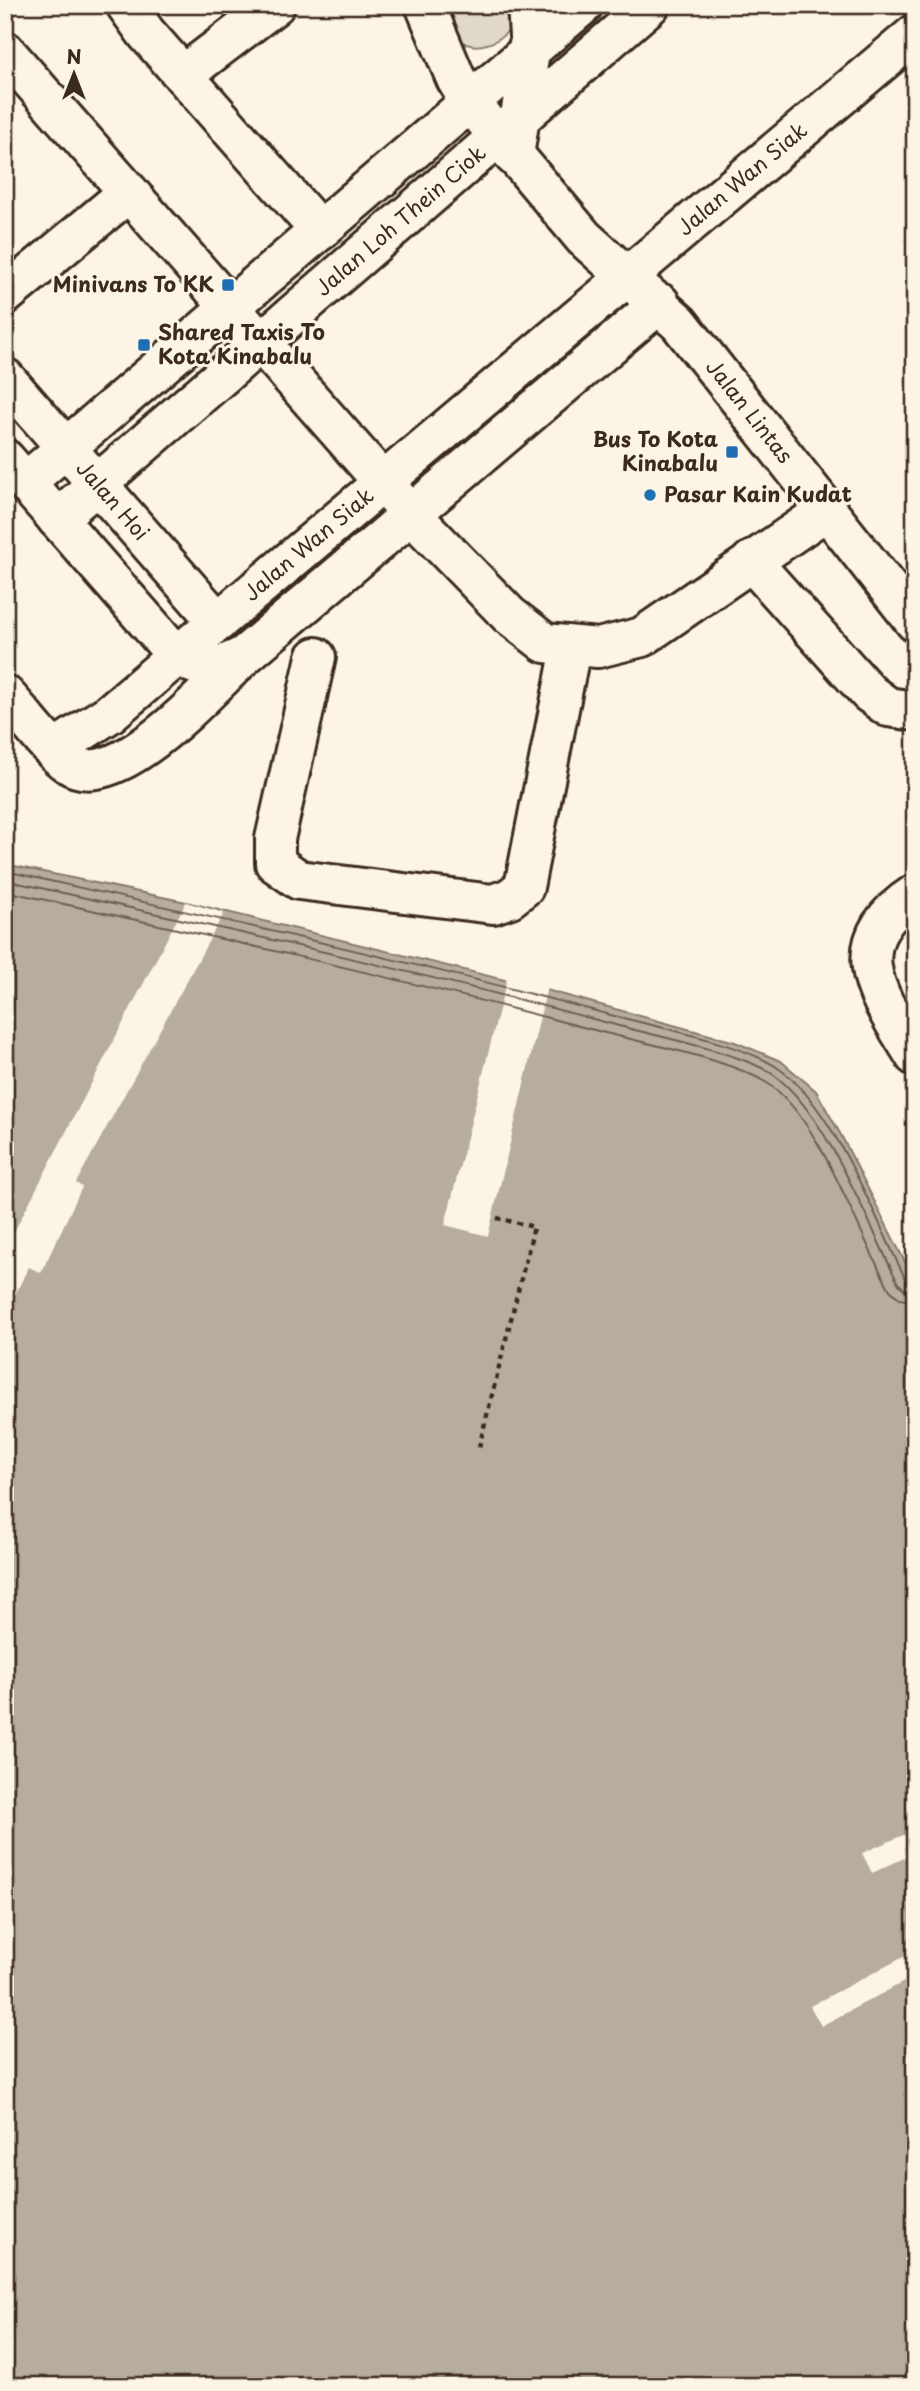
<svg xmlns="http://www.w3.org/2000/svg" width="920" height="2391" font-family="'Playpen Sans',sans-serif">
	<rect width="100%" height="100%" fill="#fcf5e5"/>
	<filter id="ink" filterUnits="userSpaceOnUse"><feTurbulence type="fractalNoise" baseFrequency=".0143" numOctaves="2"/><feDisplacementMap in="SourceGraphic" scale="14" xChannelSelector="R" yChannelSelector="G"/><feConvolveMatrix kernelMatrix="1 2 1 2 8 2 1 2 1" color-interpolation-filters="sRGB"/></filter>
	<g filter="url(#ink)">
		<path fill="#e0d8c8" stroke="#8e8173" stroke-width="2" d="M443,5H516C515,10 515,17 514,22C505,42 471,56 456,36C450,27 447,15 443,5Z"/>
		<path fill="#b7ad9e" stroke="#85796b" stroke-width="2" d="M5,864L186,902L546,990L735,1042L781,1061L816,1091L842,1137L915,1282V2386H5Z"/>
		<path fill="#fcf5e5" d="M186,902L224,913L76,1183L82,1187L41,1273L29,1267L5,1314V1249Z
			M507,978L547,987L488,1236L445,1225Z
			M915,1830V1853L872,1873L862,1853Z
			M915,1951V1976L821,2026L810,2006Z"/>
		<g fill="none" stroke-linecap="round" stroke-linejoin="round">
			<path stroke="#6d5e51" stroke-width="2" d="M5,871C206,916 408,960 607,1014C652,1026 742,1043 778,1068C833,1105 875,1218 905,1278L915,1283
				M5,880C206,925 409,969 608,1023C650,1035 741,1052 774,1075C827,1114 868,1223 898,1283L905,1290L915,1291
				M5,891C201,934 397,977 590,1029C638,1042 727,1058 767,1083C820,1117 858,1234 890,1290L900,1299L915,1302"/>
			<defs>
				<g id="minor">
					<path d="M126,5L146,33L320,231"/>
					<path d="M5,51L411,514L509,615L545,643L598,648L642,637L827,510"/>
					<path d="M183,75L275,5"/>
					<path d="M5,295L129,192"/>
					<path id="s1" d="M660,303L245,655C220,669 202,671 177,656L915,34"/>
					<path id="s2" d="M5,378L218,622"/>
					<path d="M5,459L177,656L109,714L55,749"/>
					<path d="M26,482L583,5"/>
					<path id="s3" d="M57,519L650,5"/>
					<path d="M751,561L869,693L888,707L915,711"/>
					<path d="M316,657L275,839V863L299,880L493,904L510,898L524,887L571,648"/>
					<path d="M5,695C21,711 50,751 67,763C115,797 208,689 241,659"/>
					<path d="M915,894C838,944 879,997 915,1056"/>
				</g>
				<g id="major">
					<path id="s4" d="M425,5L456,79L470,102L584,238L679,323L915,622"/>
					<path d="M514,156L530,51L527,5"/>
				</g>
			</defs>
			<use href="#minor" stroke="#3b2a1e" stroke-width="44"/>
			<use href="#major" stroke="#3b2a1e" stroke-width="44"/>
			<path stroke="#3b2a1e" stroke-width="4.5" stroke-dasharray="5 5" stroke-linecap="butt" d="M479,1447L534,1227L493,1217"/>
			<use href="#minor" stroke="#fcf5e5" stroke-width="38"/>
			<use href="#major" stroke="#fcf5e5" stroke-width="38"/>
		</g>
	</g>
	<g fill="#1f6fb2" stroke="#fcf5e5" stroke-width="2.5">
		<rect x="221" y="278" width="14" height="14" rx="3.5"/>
		<rect x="137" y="338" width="14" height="14" rx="3.5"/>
		<rect x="725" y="445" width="14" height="14" rx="3.5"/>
		<circle cx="650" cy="495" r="7"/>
	</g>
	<g text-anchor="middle" stroke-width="6" stroke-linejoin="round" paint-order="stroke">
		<g font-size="21" fill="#3b2a1e" stroke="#fcf5e5">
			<text dy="7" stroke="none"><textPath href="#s1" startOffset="1356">Jalan Wan Siak</textPath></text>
			<text dy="7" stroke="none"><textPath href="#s3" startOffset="455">Jalan Loh Thein Ciok</textPath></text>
			<text dy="7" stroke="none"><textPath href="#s4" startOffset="525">Jalan Lintas</textPath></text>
			<text dy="7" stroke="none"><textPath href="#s2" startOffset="163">Jalan Hoi</textPath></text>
			<text dy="7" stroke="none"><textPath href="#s1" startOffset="789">Jalan Wan Siak</textPath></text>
		</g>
		<g font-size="21" font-weight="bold" fill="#3b2a1e" stroke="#fcf5e5" text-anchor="end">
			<text x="214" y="292">Minivans To KK</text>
			<text x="158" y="340" text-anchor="start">Shared Taxis To<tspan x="158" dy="24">Kota Kinabalu</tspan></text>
			<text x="718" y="447">Bus To Kota<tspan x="718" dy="24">Kinabalu</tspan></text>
			<text x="664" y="502" text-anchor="start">Pasar Kain Kudat</text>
		</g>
	</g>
	<rect width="920" height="2391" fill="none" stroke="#fcf5e5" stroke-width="28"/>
	<rect x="14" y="14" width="892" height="2363" fill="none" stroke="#3b2a1e" stroke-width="2.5" filter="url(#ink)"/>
	<g transform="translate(74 74)" stroke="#fcf5e5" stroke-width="5" paint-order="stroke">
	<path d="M0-5L12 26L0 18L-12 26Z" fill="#3b2a1e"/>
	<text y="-10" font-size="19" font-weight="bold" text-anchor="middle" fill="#3b2a1e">N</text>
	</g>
</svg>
